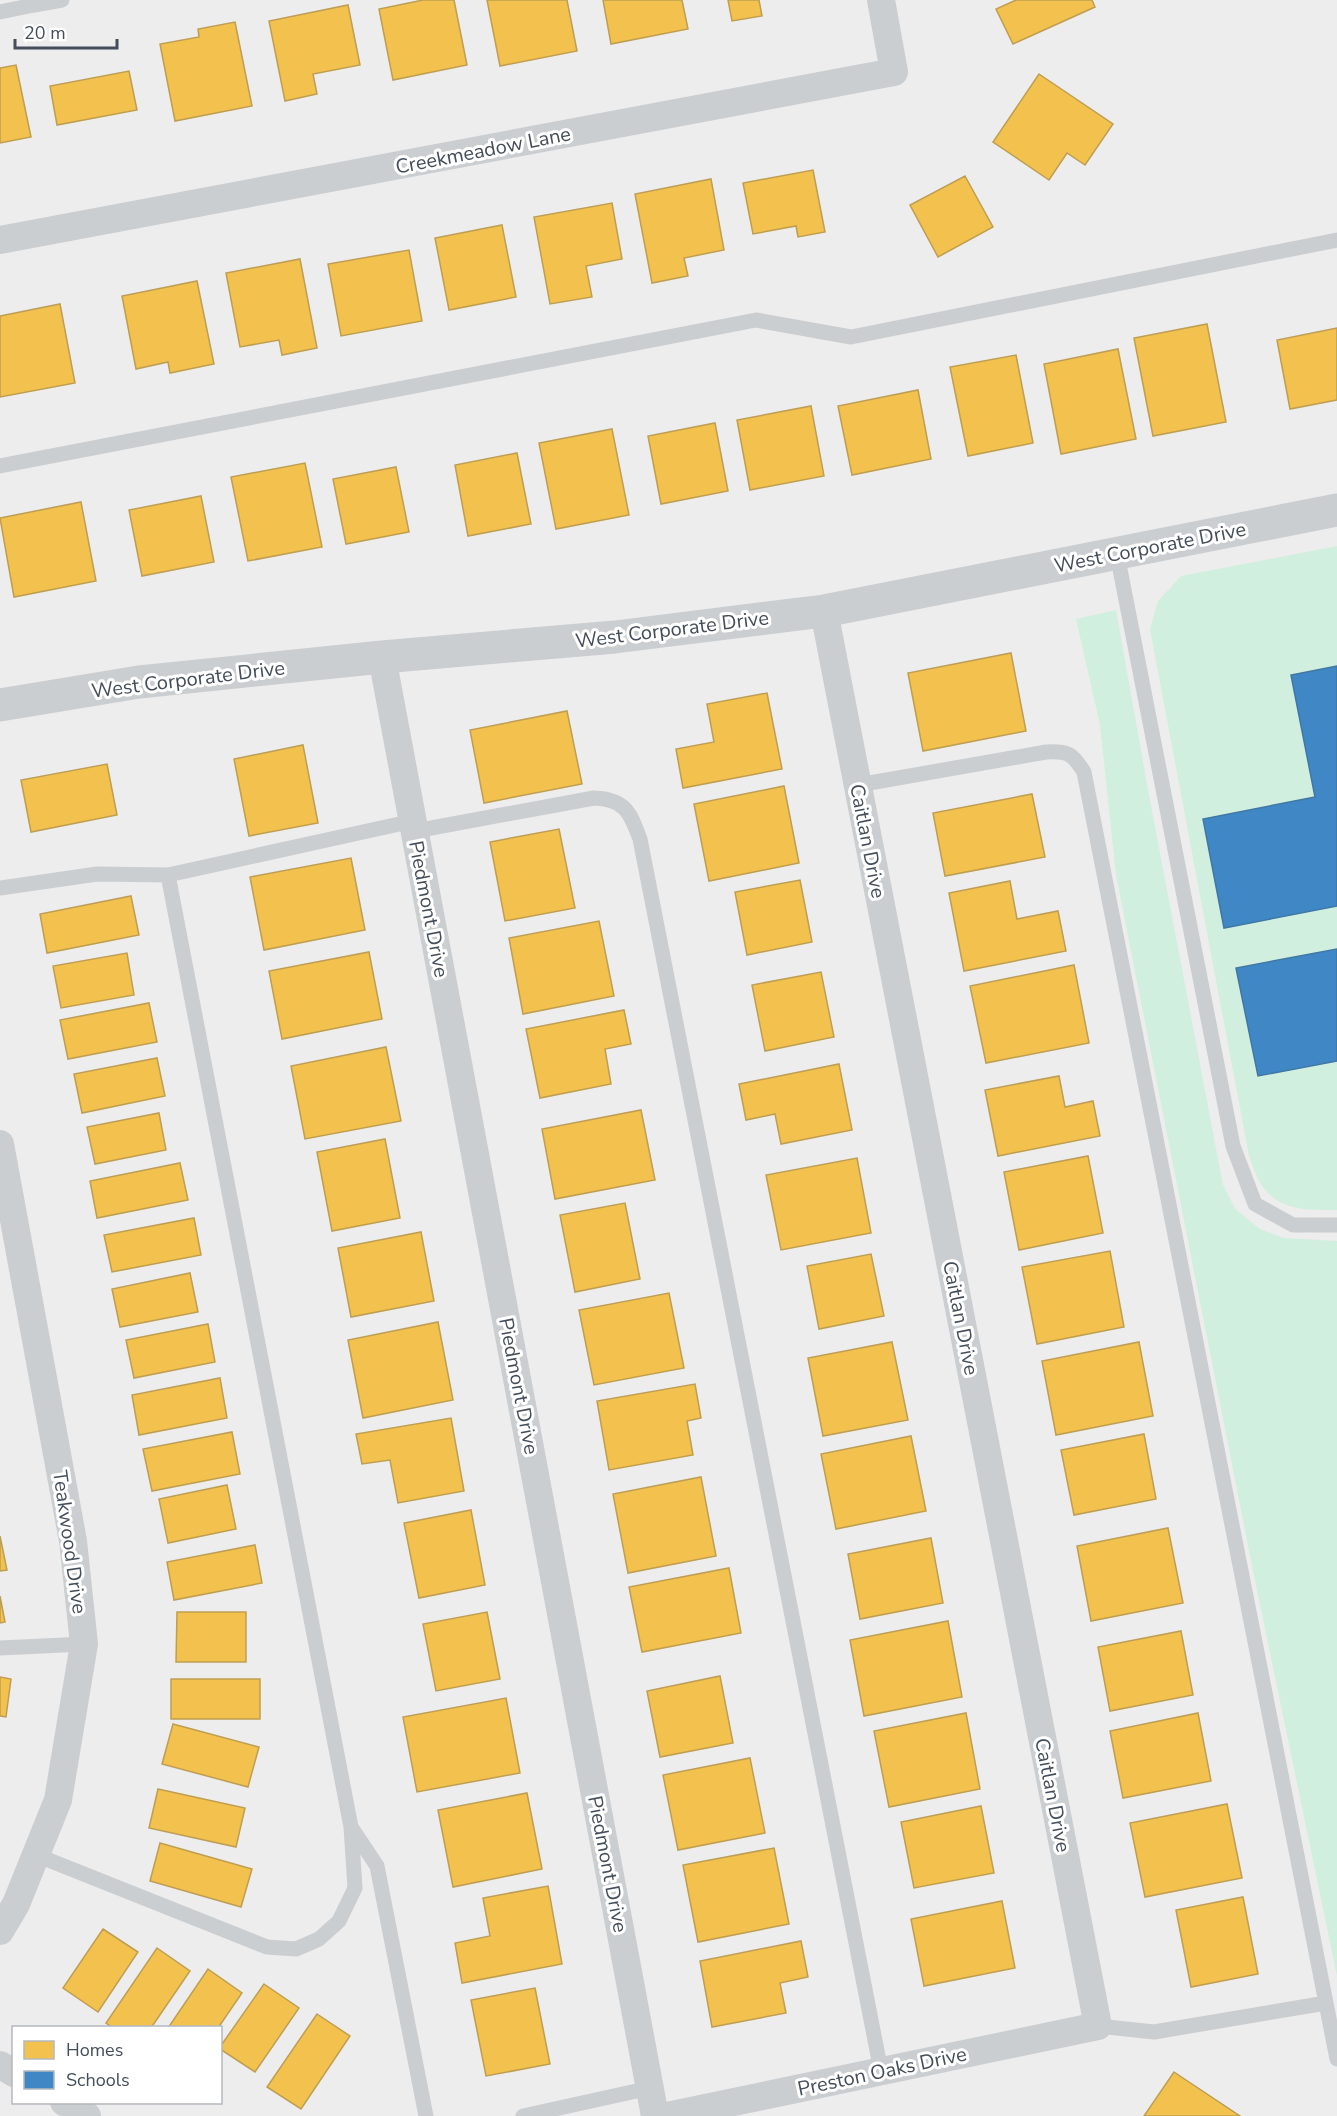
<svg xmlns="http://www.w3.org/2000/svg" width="1337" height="2116" font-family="'Nunito Sans',sans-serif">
	<rect width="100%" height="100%" fill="#eeeded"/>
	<path fill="#d0efde" d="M1337,546V1210C1311,1210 1280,1211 1263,1187C1257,1179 1253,1166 1249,1156L1150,629L1158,601L1181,576Z
		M1116,610L1149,795L1223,1185L1236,1210L1260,1229L1284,1238L1337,1241V1976L1253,1571L1116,875L1100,725L1076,619Z"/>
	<path fill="#f2c14e" stroke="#be9e52" stroke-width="1.5" d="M423,0H454L467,65L393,80L379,9Z
		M487,0H567L577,51L500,66Z
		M603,0H682L688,29L611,44Z
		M728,0H759L762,16L732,21Z
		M1016,0H1092L1095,7L1013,44L996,9Z
		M348,5L360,65L313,74L317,94L285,101L269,21Z
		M235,22L252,106L175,121L160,44L199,37L198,29Z
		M16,65L31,137L0,143V68Z
		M129,71L137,110L57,125L50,86Z
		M1039,74L1113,124L1085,165L1067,153L1049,180L993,142Z
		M813,170L825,232L798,237L796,226L753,234L743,183Z
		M965,176L993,227L938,257L910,205Z
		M711,179L724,250L684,258L688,276L652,283L635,194Z
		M612,203L622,259L586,266L592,297L550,304L534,217Z
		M502,225L516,297L449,310L435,238Z
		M409,250L422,321L341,336L328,264Z
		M300,259L317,348L282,355L279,340L240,347L226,273Z
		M197,281L214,364L170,373L168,362L136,369L122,296Z
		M60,304L75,383L0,397V316Z
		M1207,324L1226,422L1153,436L1134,338Z
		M1337,328V400L1290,409L1277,340Z
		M1118,349L1136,439L1061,454L1044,364Z
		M1016,355L1033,443L968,456L950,367Z
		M918,390L931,459L852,475L838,406Z
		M811,406L824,476L750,490L737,420Z
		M715,423L728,491L661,504L648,436Z
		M612,429L629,515L556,529L539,443Z
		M517,453L531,524L468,536L455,465Z
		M305,463L322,547L248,561L231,477Z
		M396,467L409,532L346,544L333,479Z
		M201,496L214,562L142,576L129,510Z
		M81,502L96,581L14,597L0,518Z
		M1011,653L1026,731L923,751L908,673Z
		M767,693L782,769L683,788L676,749L714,742L707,704Z
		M567,711L582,784L484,803L470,730Z
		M303,745L318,823L249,836L234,759Z
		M107,764L117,815L31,832L21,780Z
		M784,786L799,863L709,881L694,804Z
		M1032,794L1045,857L945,876L933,813Z
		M559,829L575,908L505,921L490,842Z
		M351,858L365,930L264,950L250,877Z
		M800,880L812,942L747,955L735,892Z
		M1010,881L1017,919L1058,911L1066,951L964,971L949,893Z
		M131,896L139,935L47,953L40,914Z
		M599,921L614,996L523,1014L509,938Z
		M369,952L382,1019L282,1039L269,971Z
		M127,953L134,995L61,1008L53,966Z
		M1074,965L1089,1043L986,1063L970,986Z
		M821,972L834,1037L765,1051L752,985Z
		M149,1003L157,1042L68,1059L60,1020Z
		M624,1010L631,1044L605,1049L611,1084L540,1098L526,1029Z
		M386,1047L401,1121L305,1139L291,1066Z
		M157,1058L165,1096L82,1113L74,1074Z
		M839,1064L852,1130L781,1144L775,1114L746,1120L739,1084Z
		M1059,1076L1065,1107L1093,1101L1100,1136L998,1156L985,1090Z
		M641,1110L655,1180L555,1199L542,1129Z
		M159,1113L166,1150L95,1164L87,1127Z
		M385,1139L400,1218L332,1231L317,1152Z
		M1088,1156L1103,1233L1019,1250L1004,1172Z
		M857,1158L871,1233L781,1250L766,1175Z
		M180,1163L188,1200L97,1218L90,1181Z
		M625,1203L640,1279L575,1292L560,1215Z
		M194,1218L201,1255L112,1272L104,1235Z
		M421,1232L434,1301L351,1317L338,1248Z
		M1110,1251L1124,1327L1037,1344L1022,1267Z
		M871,1254L884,1316L819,1329L807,1266Z
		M190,1273L198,1312L120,1327L112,1289Z
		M669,1293L684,1368L594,1385L579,1310Z
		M438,1322L453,1400L363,1418L348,1340Z
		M208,1324L215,1362L134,1378L126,1340Z
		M892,1342L908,1420L823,1436L808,1358Z
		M1139,1342L1153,1416L1056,1435L1042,1361Z
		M220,1378L227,1418L139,1435L132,1395Z
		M695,1384L701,1418L687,1421L693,1455L609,1470L597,1401Z
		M451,1418L464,1491L398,1503L390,1460L362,1464L356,1434Z
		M232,1432L240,1474L152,1491L143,1449Z
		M1144,1434L1156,1499L1074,1515L1061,1450Z
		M911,1436L926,1511L836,1529L821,1454Z
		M701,1477L716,1556L628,1573L613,1494Z
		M227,1485L236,1529L168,1543L159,1499Z
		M471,1510L485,1585L419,1598L404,1523Z
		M1168,1528L1183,1603L1091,1621L1077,1546Z
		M0,1536L7,1570L0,1571Z
		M931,1538L943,1603L860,1619L848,1554Z
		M255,1545L262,1583L174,1600L167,1562Z
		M729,1568L741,1633L642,1652L629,1587Z
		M0,1596L5,1622L0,1623Z
		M177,1612H246V1662H176Z
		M487,1612L500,1679L436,1691L423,1624Z
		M948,1621L962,1697L864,1716L850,1640Z
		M1181,1631L1193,1695L1110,1711L1098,1647Z
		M720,1676L733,1743L660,1757L647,1691Z
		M0,1677L11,1679L6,1717L0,1716Z
		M171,1679H260V1719H171Z
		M506,1698L520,1773L417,1792L403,1717Z
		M966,1713L980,1789L889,1807L874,1731Z
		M1198,1713L1211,1781L1123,1798L1110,1731Z
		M173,1724L259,1747L248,1787L162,1764Z
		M750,1758L765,1833L678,1850L663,1775Z
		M158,1789L245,1808L236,1847L149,1828Z
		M527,1793L542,1869L453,1887L438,1810Z
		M1227,1804L1242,1878L1145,1897L1130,1823Z
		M981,1806L994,1873L914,1888L901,1822Z
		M160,1843L252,1869L241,1907L150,1881Z
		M774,1848L789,1924L698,1942L683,1865Z
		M548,1886L562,1964L462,1983L455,1943L490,1936L483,1898Z
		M1243,1897L1258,1974L1191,1987L1176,1910Z
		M1002,1901L1015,1968L924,1986L911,1919Z
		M103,1929L138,1952L98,2012L63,1988Z
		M801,1941L808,1977L780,1983L786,2013L712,2027L700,1961Z
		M157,1948L190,1971L151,2028H113L106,2023Z
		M208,1969L242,1993L218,2028H168Z
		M264,1984L299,2008L255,2072L220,2049V2047Z
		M535,1988L550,2064L486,2076L471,2000Z
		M317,2014L350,2036L301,2109L267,2087Z
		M1174,2072L1240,2116H1144Z"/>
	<path fill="#3f88c5" stroke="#4077a5" stroke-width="1.5" d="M1337,666V906L1224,928L1203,819L1315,797L1291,675Z
		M1337,949V1061L1258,1076L1236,968Z"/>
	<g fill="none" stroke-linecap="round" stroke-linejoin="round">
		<path stroke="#caced1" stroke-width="15" d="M34,5L62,0
			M0,12L34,5L33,0
			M0,466L756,320L851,337L1337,240
			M1117,554L1233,1146L1255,1204L1293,1225H1337
			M858,785L1046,752C1068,751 1072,753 1084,772L1337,2059
			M415,831L594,798C625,799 630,812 640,839L881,2071
			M0,888L97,874L168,875L413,821
			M0,1648L84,1644
			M351,1827L377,1866L426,2116
			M36,1855L267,1947L296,1949L319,1939L339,1921L355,1888L351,1827L168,875
			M1098,2026L1154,2032L1326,2003
			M523,2116L650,2088"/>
		<path stroke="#caced1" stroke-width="28" d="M0,240L894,72L881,0
			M382,657L655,2116
			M0,1144L73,1541L84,1644L58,1800L16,1904L0,1931
			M0,2065L14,2073
			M64,2102L87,2116
			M667,2116L1098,2026L824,611"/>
		<path stroke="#caced1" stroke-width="33" d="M0,705L139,682L382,657L615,637L824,611L1337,510"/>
	</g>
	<g text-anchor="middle" stroke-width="6" stroke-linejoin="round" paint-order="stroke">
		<g font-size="20" fill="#444e5a" stroke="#fff">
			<text transform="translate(483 150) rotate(-11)" y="7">Creekmeadow Lane</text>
			<text transform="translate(1150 547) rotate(-11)" y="7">West Corporate Drive</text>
			<text transform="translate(672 629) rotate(-7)" y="7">West Corporate Drive</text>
			<text transform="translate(188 679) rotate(-7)" y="7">West Corporate Drive</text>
			<text transform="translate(868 841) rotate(79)" y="7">Caitlan Drive</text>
			<text transform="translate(429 909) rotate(79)" y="7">Piedmont Drive</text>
			<text transform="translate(961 1318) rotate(79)" y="7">Caitlan Drive</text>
			<text transform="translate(519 1386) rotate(79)" y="7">Piedmont Drive</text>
			<text transform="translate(70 1542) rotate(82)" y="7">Teakwood Drive</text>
			<text transform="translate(1053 1795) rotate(79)" y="7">Caitlan Drive</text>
			<text transform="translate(608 1864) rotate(79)" y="7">Piedmont Drive</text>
			<text transform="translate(882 2071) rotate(-12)" y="7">Preston Oaks Drive</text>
		</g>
	</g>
	<rect x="12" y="2026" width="210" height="78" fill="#ffffff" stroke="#b4b8bd" stroke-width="1.5"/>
	<rect x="24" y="2041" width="30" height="18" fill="#f2c14e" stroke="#b4b8bd" stroke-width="1.5"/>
	<text x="66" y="2056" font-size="18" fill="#444e5a">Homes</text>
	<rect x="24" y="2071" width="30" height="18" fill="#3f88c5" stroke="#b4b8bd" stroke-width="1.5"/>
	<text x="66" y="2086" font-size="18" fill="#444e5a">Schools</text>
	<path d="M15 39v9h102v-9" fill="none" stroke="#444e5a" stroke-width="3"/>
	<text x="24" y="39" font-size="18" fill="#444e5a" stroke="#ffffff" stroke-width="4.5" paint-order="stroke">20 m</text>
</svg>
